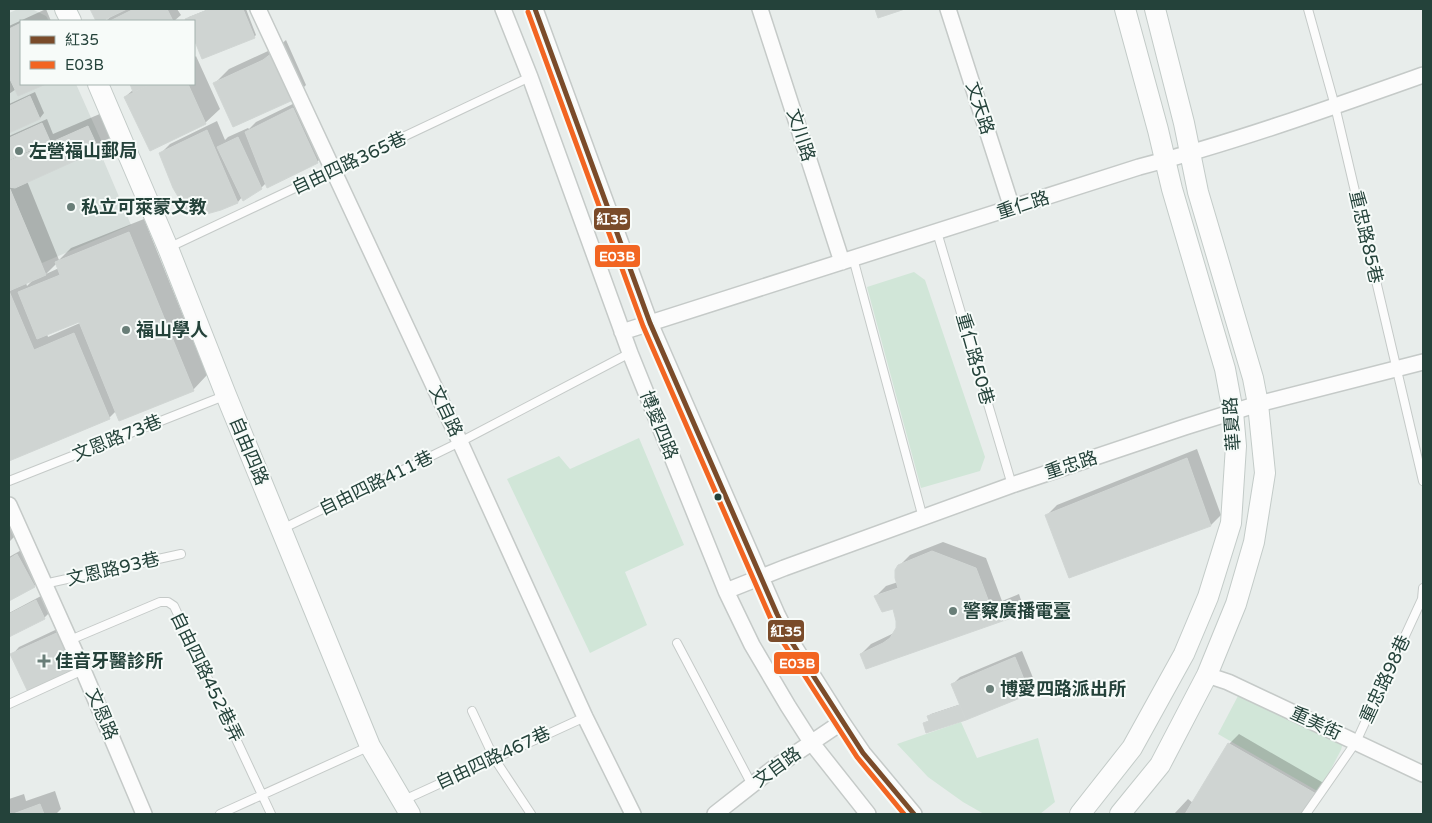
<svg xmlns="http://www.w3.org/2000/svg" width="1432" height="823" font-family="'Varela Round','Noto Sans TC',sans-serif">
	<rect width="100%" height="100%" fill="#e8edeb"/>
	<path fill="#d6dedb" d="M18,9H32L46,16L49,21H21V84H76L105,149L100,152L131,225L42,263L10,189H9V13Z"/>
	<path fill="#d1e6d8" d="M914,272L925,280L985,457L980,471L921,488L867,287Z
		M639,438L684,545L625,572L647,625L590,653L507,479L559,456L570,469Z
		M1238,696L1247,698L1343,742L1341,750L1319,792L1218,734Z
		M961,722L977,758L1038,738L1055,802L1040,814H984L963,802L928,777L897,744Z"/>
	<path fill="#0003" fill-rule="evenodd" d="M46,9L51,21H21V84H43L18,95L16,89L9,94V26Z
		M92,9H177L181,15L174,21H106L112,15L98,21Z
		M209,9H246L256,35L254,37L202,58L194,36V21H188L187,19L189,17Z
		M286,40L306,85L292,99L215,83L229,69L279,46Z
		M196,56L220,109L205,123L125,97L134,89L131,84H194V58Z
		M35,92L44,113L40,118L9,132V104Z
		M303,99L327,152L317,162L267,182L261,188L242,197L238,202L221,209L160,154L170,144L217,121L225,140L228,137L248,128L249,129L256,122Z
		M102,113L113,134L99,149L27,181L59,260L71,248L144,219L207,375L193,390L116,411L109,418L9,460V136L47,119L53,134ZM57,263L59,268L46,274ZM33,280L27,286L26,283ZM79,320L80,323L48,337L47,334Z
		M1197,449L1221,515L1211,525L1069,576L1047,515L1057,505Z
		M9,523L15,536L9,542Z
		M943,542L986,558L1002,601L1019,594L1023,606L1013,616L861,654L871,644L894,633L897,628L898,621L893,607L876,596L886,586L898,582L899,566L910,555Z
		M25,548L42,578L34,586L9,600V557Z
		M41,596L49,613L44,618L9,635V613Z
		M68,624L85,660L12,655L19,647Z
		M1022,651L1036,685L1029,692L924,723L930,720L929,716L931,714L961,704L953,684L960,677Z
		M1239,734L1327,785L1307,814H1174L1188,799L1193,803L1229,744Z
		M55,791L61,809L56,814H9V799L24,794L26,801Z"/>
	<path fill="#cfd4d2" stroke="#d1d6d4" d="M90,9H127L102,21H96Z
		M134,9H167L173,21H110Z
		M210,9H243L255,38L202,59L194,39V21H186L185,19Z
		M875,9H905L878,18Z
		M21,23V84H46L18,96L9,77V29Z
		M272,53L293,100L233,127L213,83L263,60Z
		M130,84H151L133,92Z
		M151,84H188L206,124L150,151L124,97Z
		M30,96L40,119L9,133V106Z
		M293,108L318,163L267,188L245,132Z
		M42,123L50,141L9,160V138Z
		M88,126L99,150L15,188L9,187V161Z
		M207,130L238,203L221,210L203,215L186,210L173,188L159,153Z
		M238,137L262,189L243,201L217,147Z
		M9,189H10L46,275L9,291L34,350L74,333L110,419L9,461Z
		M129,232L194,391L119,421L79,322L37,339L18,292L60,275L55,262Z
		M1187,458L1211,526L1069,578L1045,515Z
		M932,551L976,568L992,610L1009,604L1014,617L866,669L860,654L883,643L890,638L896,628V621L893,609L882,612L874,596L898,588L895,578V570L898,565Z
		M17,554L35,587L9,601V559Z
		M36,600L45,619L9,637V614Z
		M61,631L79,668L28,692L10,654Z
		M1015,657L1030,694L966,720L951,684Z
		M960,705L966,720L926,733L923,723L929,721L927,716Z
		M1228,743L1318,795L1305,814H1185Z
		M40,804L44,814H13Z"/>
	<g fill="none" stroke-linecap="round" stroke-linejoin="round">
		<defs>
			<path id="lane" d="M1308,9L1335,106L1423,481
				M937,232L1012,485
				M168,248L530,77
				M853,258L923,518
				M9,481L224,396
				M282,529L460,442L630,353
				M44,584L181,554
				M70,640L160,602H168L174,606L271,814
				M677,643L752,785
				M9,704L83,670
				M472,711L494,758L531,814
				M404,800L585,717
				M220,814L370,746
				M1306,814L1356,742L1422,599L1423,588"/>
			<path id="street" d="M258,9L460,442L585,717L633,814
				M503,9L530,77L630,353L726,591L752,645L788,706L811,742L868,814
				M535,9L650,323L777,614L789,638L842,722L863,753L914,814
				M760,9L842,262
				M948,9L1012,208
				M622,332L1139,167C1235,142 1330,108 1423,75
				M9,505L83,670L144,814
				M726,591L784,568L1012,485L1185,427L1258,404L1423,362
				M1207,675L1228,682L1423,774
				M715,814L771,770L842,722"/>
			<path id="secondary" d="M65,9L71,21
				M98,84L168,248L226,395L370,746L410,814
				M1080,814L1132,748L1184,654L1208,597L1231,523L1236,446L1233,412L1225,369L1172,189L1158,130L1125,9
				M1120,814L1160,765L1207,675L1236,604L1254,542L1265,473L1258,404L1253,378L1198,192L1184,123L1155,9"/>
		</defs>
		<use href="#lane" stroke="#c5cac8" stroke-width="10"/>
		<use href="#street" stroke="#c5cac8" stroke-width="18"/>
		<use href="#secondary" stroke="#c3cbc8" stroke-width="22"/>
		<use href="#lane" stroke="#fcfcfc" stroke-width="8"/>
		<use href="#street" stroke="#fcfcfc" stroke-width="15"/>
		<use href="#secondary" stroke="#fcfcfc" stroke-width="20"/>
		<defs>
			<path id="bus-1" d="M535,9L650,323L777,614L789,638L863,753L914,814"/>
			<path id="bus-2" d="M528,12L643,326L770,617L783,642L857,757L904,814"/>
		</defs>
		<use href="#bus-1" stroke="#f7fbf9" stroke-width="9"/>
		<use href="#bus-2" stroke="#f7fbf9" stroke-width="9"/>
		<use href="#bus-1" stroke="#7a4b2a" stroke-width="5"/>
		<use href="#bus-2" stroke="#f26522" stroke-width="5"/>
	</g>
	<g fill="#697e78" stroke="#f7fbf9" stroke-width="2">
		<circle cx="19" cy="151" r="5"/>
		<circle cx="71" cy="207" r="5"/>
		<circle cx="126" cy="330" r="5"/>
		<circle cx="953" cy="611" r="5"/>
		<path d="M41.5 653.5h5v5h5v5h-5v5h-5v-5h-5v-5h5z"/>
		<circle cx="990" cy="689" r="5"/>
	</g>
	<circle fill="#24423a" stroke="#f7fbf9" stroke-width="2" cx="718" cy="497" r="4.5"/>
	<g text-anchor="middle" stroke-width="4" stroke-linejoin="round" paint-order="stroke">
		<g font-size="18" fill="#24423a" stroke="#f7fbf9">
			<text transform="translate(980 108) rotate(72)" y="6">文天路</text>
			<text transform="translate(801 135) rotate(72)" y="6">文川路</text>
			<text transform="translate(349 163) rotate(-25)" y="6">自由四路365巷</text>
			<text transform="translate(1023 205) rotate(-18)" y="6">重仁路</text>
			<text transform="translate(1366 237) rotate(77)" y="6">重忠路85巷</text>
			<text transform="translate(975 359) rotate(74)" y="6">重仁路50巷</text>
			<text transform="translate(446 411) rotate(65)" y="6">文自路</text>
			<text transform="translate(1232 424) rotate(-94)" y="6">華夏路</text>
			<text transform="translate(659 425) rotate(68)" y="6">博愛四路</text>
			<text transform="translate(117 438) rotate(-22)" y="6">文恩路73巷</text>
			<text transform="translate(249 451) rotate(67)" y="6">自由四路</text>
			<text transform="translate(1071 465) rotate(-18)" y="6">重忠路</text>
			<text transform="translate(376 483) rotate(-26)" y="6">自由四路411巷</text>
			<text transform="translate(113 569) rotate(-13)" y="6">文恩路93巷</text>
			<text transform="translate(207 677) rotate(64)" y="6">自由四路452巷弄</text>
			<text transform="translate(1385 679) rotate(-65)" y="6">重忠路98巷</text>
			<text transform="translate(102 714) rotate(67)" y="6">文恩路</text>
			<text transform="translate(1316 723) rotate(25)" y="6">重美街</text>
			<text transform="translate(493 758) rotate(-25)" y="6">自由四路467巷</text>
			<text transform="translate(777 767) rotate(-36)" y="6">文自路</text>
		</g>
		<g font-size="18" font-weight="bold" fill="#24423a" stroke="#f7fbf9" text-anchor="start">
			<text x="29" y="157">左營福山郵局</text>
			<text x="81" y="213">私立可萊蒙文教</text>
			<text x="136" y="336">福山學人</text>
			<text x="963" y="617">警察廣播電臺</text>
			<text x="55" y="667">佳音牙醫診所</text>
			<text x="1000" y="695">博愛四路派出所</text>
		</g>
	</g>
	<g stroke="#f7fbf9" stroke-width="2">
		<rect x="593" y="207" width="38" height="24" rx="5" fill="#7a4b2a"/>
		<rect x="594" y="244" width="47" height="24" rx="5" fill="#f26522"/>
		<rect x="767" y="619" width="38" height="24" rx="5" fill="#7a4b2a"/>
		<rect x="773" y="651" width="47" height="24" rx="5" fill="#f26522"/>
	</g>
	<g font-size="14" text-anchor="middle" font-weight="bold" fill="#fff">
		<text x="612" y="224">紅35</text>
		<text x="617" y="261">E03B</text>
		<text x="786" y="636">紅35</text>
		<text x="797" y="668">E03B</text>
	</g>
	<rect width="1432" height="823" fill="none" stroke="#24423a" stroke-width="20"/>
	<rect x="20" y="20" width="175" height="65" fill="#f7fbf9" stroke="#a3b1ad"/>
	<rect x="30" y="36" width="25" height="8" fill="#7a4b2a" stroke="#a3b1ad"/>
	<text x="65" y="45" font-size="15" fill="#24423a">紅35</text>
	<rect x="30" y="61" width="25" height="8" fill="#f26522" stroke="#a3b1ad"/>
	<text x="65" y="70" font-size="15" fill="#24423a">E03B</text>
</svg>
